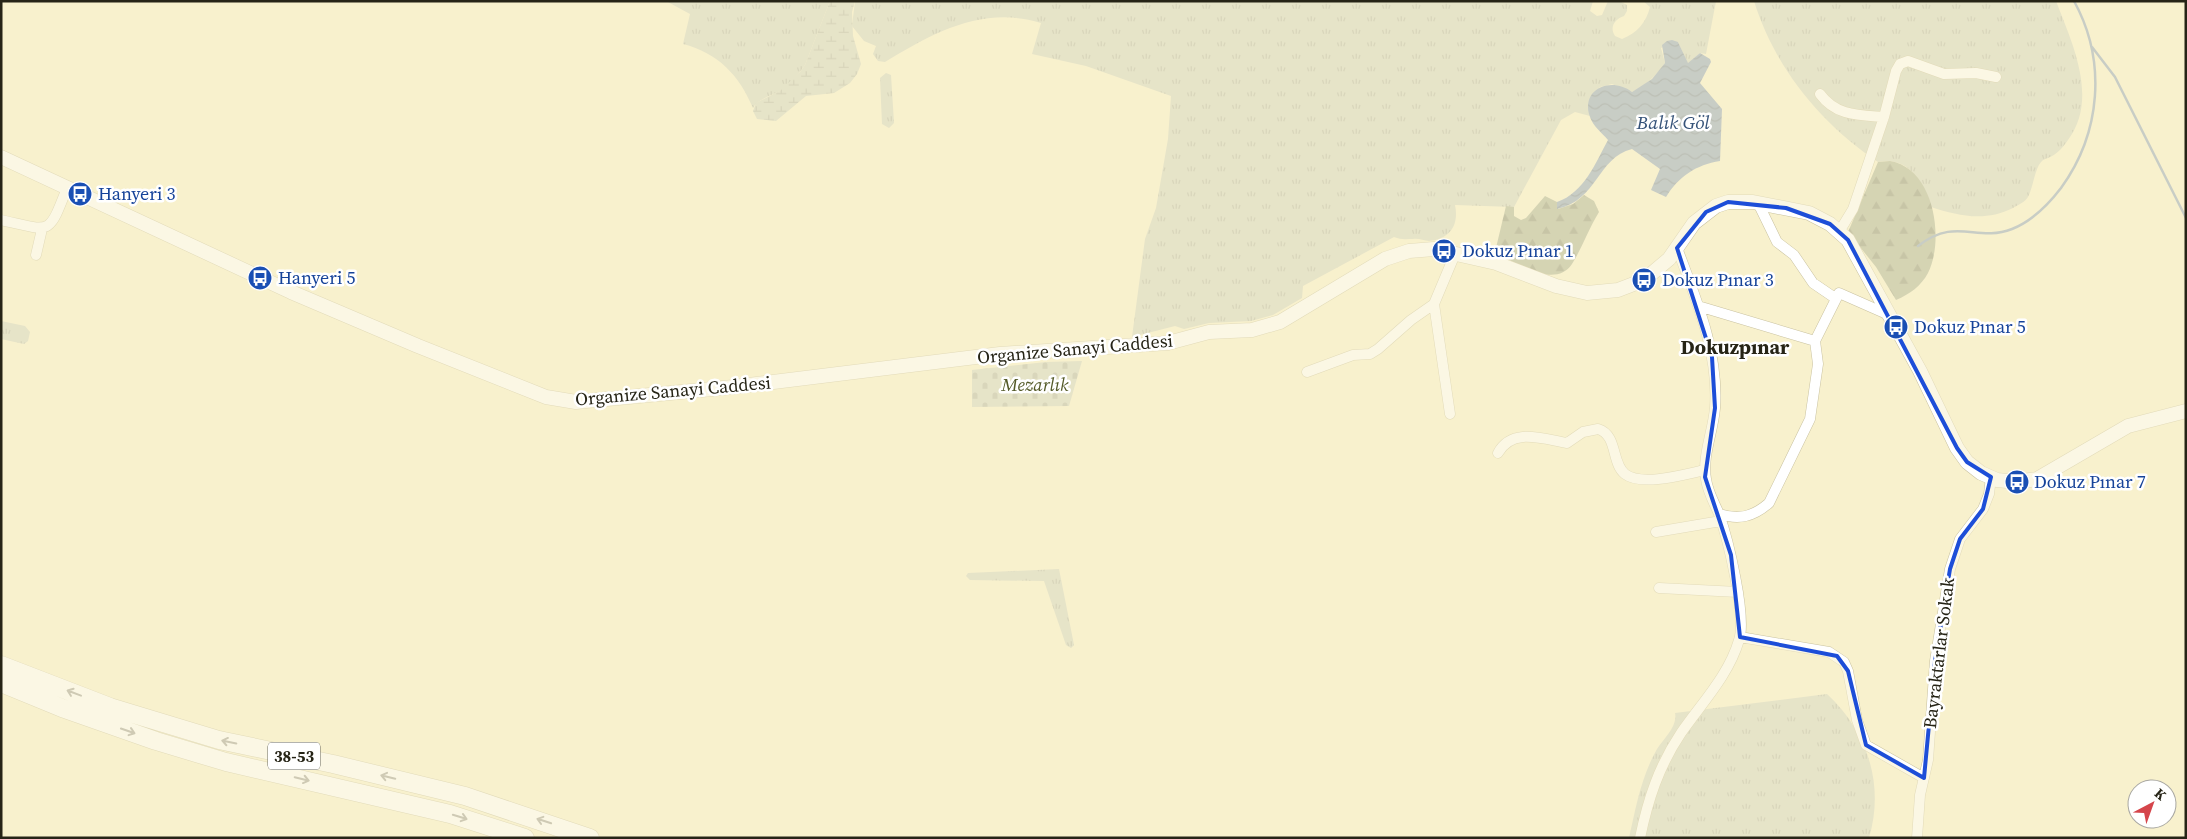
<svg xmlns="http://www.w3.org/2000/svg" width="2187" height="839" font-family="'Source Serif 4',serif">
	<defs>
		<pattern id="grass-tufts" width="24" height="20" patternUnits="userSpaceOnUse" patternTransform="scale(1.25)"><rect width="24" height="20" fill="#d1d4c1"/><path d="M3 7l-1-3M5 7V3M7 7l1-3M15 17l-1-3M17 17v-4M19 17l1-3" fill="none" stroke="#b3b6a5"/></pattern>
		<pattern id="forest-firs" width="22" height="20" patternUnits="userSpaceOnUse" patternTransform="scale(1.25)"><rect width="22" height="20" fill="#acb193"/><path d="M5 1l3.5 6h-7zM16 11l3.5 6h-7z" fill="#8c9077"/></pattern>
		<pattern id="wetland-marsh" width="20" height="14" patternUnits="userSpaceOnUse" patternTransform="scale(1.25)"><rect width="20" height="14" fill="#d1d4c1"/><path d="M1 5h8M5 5V1M11 12h8M15 12V8" fill="none" stroke="#b3b6a5"/></pattern>
		<pattern id="cemetery-stones" width="16" height="16" patternUnits="userSpaceOnUse" patternTransform="scale(1.25)"><rect width="16" height="16" fill="#d1d4c1"/><path d="M2 7V4a2 2 0 0 1 4 0v3zM10 15v-3a2 2 0 0 1 4 0v3z" fill="#b3b6a5"/></pattern>
		<pattern id="water-waves" width="16" height="10" patternUnits="userSpaceOnUse" patternTransform="scale(1.25)"><rect width="16" height="10" fill="#8fa2bb"/><path d="M0 5q4-4 8 0t8 0" fill="none" stroke="#758497"/></pattern>
	</defs>
	<rect width="100%" height="100%" fill="#f8f1cd"/>
	<path fill="url(#grass-tufts)" d="M666,1H830L805,65C799,74 792,82 783,89C774,95 757,99 753,108C739,75 718,53 683,44L690,14Z
		M855,1H1593L1590,11L1597,16L1602,15L1608,1H1619L1627,5V11L1624,16C1615,19 1609,27 1615,36L1622,39C1637,33 1646,23 1650,7L1643,1H1716L1706,54L1700,53L1688,64L1678,42L1661,48L1665,63C1656,76 1646,85 1632,92L1612,84L1600,87L1590,102V116L1575,112L1561,120L1514,207L1455,205C1459,224 1451,239 1429,241C1424,241 1419,238 1413,239C1406,239 1401,240 1394,237L1303,286L1302,298L1273,315L1251,321L1209,323L1184,329L1175,326L1132,337L1145,239L1156,208L1168,139L1171,96L1086,66L1032,54L1041,23C983,5 933,33 885,62L878,61L873,54L876,46L864,41L852,26Z
		M1754,1H2056C2072,43 2099,98 2068,140C2064,146 2058,153 2052,156C2049,158 2044,159 2042,161C2035,167 2033,188 2028,197C2025,202 2018,205 2013,208C1985,222 1959,216 1931,207C1922,182 1910,156 1878,162C1820,123 1775,68 1754,1Z
		M886,73L891,75L894,123L889,128L882,124L880,78Z
		M1,321L25,326L30,332L28,341L24,344L1,339Z
		M1059,569L1074,645L1071,648L1066,645L1044,581L970,580L966,576L968,573Z
		M1827,694C1867,731 1885,784 1869,838H1629C1636,807 1641,777 1657,749C1664,738 1678,726 1675,713Z"/>
	<path fill="url(#forest-firs)" d="M1890,161C1934,168 1945,239 1928,273C1921,286 1910,294 1896,300L1876,267L1848,232L1878,162Z
		M1584,195L1594,201L1599,212C1588,230 1582,248 1572,264C1555,290 1514,262 1495,252L1506,206L1514,207V216L1521,220L1526,218L1545,196L1557,202L1558,209L1573,204Z"/>
	<path fill="url(#wetland-marsh)" d="M830,1H855L852,12L853,36L861,64L857,74L850,83L834,93L806,96L776,121L757,119L753,111L756,103L781,90L800,72L805,65Z"/>
	<path fill="url(#cemetery-stones)" d="M1082,361L1069,406L972,407V370L1046,362Z"/>
	<path fill="url(#water-waves)" d="M1672,40L1678,42L1688,63L1700,53L1710,59L1711,62L1700,83L1722,109L1720,161C1696,165 1679,176 1666,197L1651,190L1660,169L1632,149C1597,158 1598,200 1557,209V202C1584,193 1596,162 1608,140C1602,133 1593,126 1590,117C1580,89 1611,76 1632,92L1652,79L1665,63L1662,45L1667,41Z"/>
	<g fill="none" stroke-linecap="round" stroke-linejoin="round">
		<path stroke="#8fa2bb" stroke-width="2.5" d="M2092,47L2115,77L2186,218
			M1918,246C1957,216 1976,243 2012,229C2032,221 2048,205 2061,188C2101,133 2107,61 2074,1"/>
		<defs>
			<path id="street" d="M1820,94C1836,116 1858,115 1884,117
				M1758,203L1777,242L1794,255L1813,283L1835,298
				M1,220C51,231 48,237 67,188
				M1839,232L1853,209L1884,117L1896,71L1900,64L1908,61L1944,74L1976,73L1996,77
				M36,255L42,229
				M1434,304L1450,414
				M1698,306L1815,341
				M1307,372L1353,355L1370,354L1378,349L1411,320L1434,304L1455,254
				M1498,453C1512,427 1543,439 1567,443L1583,432L1598,429C1618,435 1611,463 1625,474C1642,487 1686,474 1705,470
				M1719,514C1739,520 1753,517 1769,503L1810,419L1818,364L1815,341L1839,293L1889,315
				M1656,532L1721,521
				M1659,588L1738,592
				M1740,637L1829,652L1844,662L1848,671L1857,720L1866,745L1924,778
				M1640,838C1648,799 1659,766 1681,733C1701,704 1729,675 1739,640C1747,617 1728,539 1719,514C1714,502 1708,493 1706,479C1702,456 1713,432 1715,408C1719,352 1696,299 1677,248
				M1917,838L1920,795L1928,760L1935,661L1950,569L1960,539L1983,509L1989,494L1991,477"/>
			<path id="secondary" d="M1,157L291,292L418,346L546,397L576,402L733,387L1000,354L1168,343L1209,332L1252,330L1280,322L1385,259L1409,251L1434,249L1496,263L1556,286L1587,293L1618,290L1644,280L1669,259L1694,223L1716,206L1728,202H1753L1809,213L1830,224L1848,240L1920,371L1957,448L1967,462L1981,473L1997,480L2017,482L2037,479L2128,426L2186,411"/>
			<path id="highway" d="M1,665L110,707L219,740L333,764L465,796L590,838
				M1,683L62,708L156,741L226,762L450,814L525,838"/>
		</defs>
		<use href="#street" stroke="#c9c2a0" stroke-width="11"/>
		<use href="#secondary" stroke="#c9c2a0" stroke-width="15"/>
		<use href="#highway" stroke="#c9c2a0" stroke-width="19"/>
		<use href="#street" stroke="#fff" stroke-width="10"/>
		<use href="#secondary" stroke="#fff" stroke-width="14"/>
		<use href="#highway" stroke="#fff" stroke-width="18"/>
	</g>
	<defs><path id="oneway-shaft" d="M-6 0H5M1.5-3L5.5 0L1.5 3" fill="none" stroke-width="1.6" stroke-linecap="round" stroke-linejoin="round" transform="scale(1.25)"/></defs>
	<g stroke="#9d9c96">
		<use href="#oneway-shaft" transform="translate(74 693) rotate(-159)"/>
		<use href="#oneway-shaft" transform="translate(128 731) rotate(19)"/>
		<use href="#oneway-shaft" transform="translate(229 742) rotate(-168)"/>
		<use href="#oneway-shaft" transform="translate(388 777) rotate(-166)"/>
		<use href="#oneway-shaft" transform="translate(302 779) rotate(13)"/>
		<use href="#oneway-shaft" transform="translate(460 817) rotate(17)"/>
		<use href="#oneway-shaft" transform="translate(544 821) rotate(-162)"/>
	</g>
	<path d="M0 0H2187V839H0ZM1728,202L1786,208L1830,224L1848,240L1957,448L1967,462L1991,477L1983,509L1960,539L1950,569L1935,661L1924,778L1866,745L1848,671L1837,656L1740,637L1731,555L1705,477L1715,408L1712,357L1677,248L1706,212Z" fill="#f8f1cd" fill-opacity=".55" fill-rule="evenodd"/>
	<path fill="none" stroke="#1d4ed8" stroke-width="4" stroke-linejoin="round" d="M1728,202L1786,208L1830,224L1848,240L1957,448L1967,462L1991,477L1983,509L1960,539L1950,569L1935,661L1924,778L1866,745L1848,671L1837,656L1740,637L1731,555L1705,477L1715,408L1712,357L1677,248L1706,212Z"/>
	<defs>
		<symbol id="bus-disc" viewBox="-11 -11 22 22"><circle r="9.5" fill="#1a4fb4" stroke="#fff"/><path d="M-5-6H5V4H4V6H2V4H-2V6H-4V4H-5ZM-3.5-4V0h7V-4ZM-3.5 1.2v1.5H-2V1.2ZM2 1.2v1.5H3.5V1.2Z" fill="#fff"/></symbol>
	</defs>
	<g fill-rule="evenodd">
		<use href="#bus-disc" x="66" y="180" width="28" height="28"/>
		<use href="#bus-disc" x="1430" y="237" width="28" height="28"/>
		<use href="#bus-disc" x="246" y="264" width="28" height="28"/>
		<use href="#bus-disc" x="1630" y="266" width="28" height="28"/>
		<use href="#bus-disc" x="1882" y="313" width="28" height="28"/>
		<use href="#bus-disc" x="2003" y="468" width="28" height="28"/>
	</g>
	<g text-anchor="middle" stroke-width="5" stroke-linejoin="round" paint-order="stroke">
		<rect fill="#fff" stroke="#67665c" stroke-width="1" x="268" y="742.5" width="52" height="27" rx="4"/>
		<g font-size="16" font-weight="bold" fill="#262416">
			<text x="294" y="762">38-53</text>
		</g>
		<g font-size="18" fill="#164399" stroke="#fff" text-anchor="start">
			<text x="98" y="200">Hanyeri 3</text>
			<text x="1462" y="257">Dokuz Pınar 1</text>
			<text x="278" y="284">Hanyeri 5</text>
			<text x="1662" y="286">Dokuz Pınar 3</text>
			<text x="1914" y="333">Dokuz Pınar 5</text>
			<text x="2034" y="488">Dokuz Pınar 7</text>
		</g>
		<g font-size="18" fill="#262416" stroke="#fff">
			<text transform="translate(1075 349) rotate(-5)" y="6">Organize Sanayi Caddesi</text>
			<text transform="translate(673 391) rotate(-5)" y="6">Organize Sanayi Caddesi</text>
			<text transform="translate(1939 653) rotate(-83)" y="6">Bayraktarlar Sokak</text>
		</g>
		<g font-size="18" font-style="italic" fill="#545a28" stroke="#fff">
			<text x="1035" y="391">Mezarlık</text>
		</g>
		<g font-size="19" font-style="italic" fill="#365379" stroke="#fff">
			<text x="1673" y="129">Balık Göl</text>
		</g>
		<g font-size="20" font-weight="bold" fill="#262416" stroke="#fff">
			<text x="1735" y="354">Dokuzpınar</text>
		</g>
	</g>
	<rect width="2187" height="839" fill="none" stroke="#262416" stroke-width="5"/>
	<g transform="translate(2152 804) rotate(41)"><circle r="24" fill="#ffffff" stroke="#a8a7a2"/>
	<path d="M0-4L9 19L0 12L-9 19Z" fill="#d5454b"/>
	<text y="-8" font-size="14" font-weight="bold" text-anchor="middle" fill="#262416">K</text>
	</g>
</svg>
